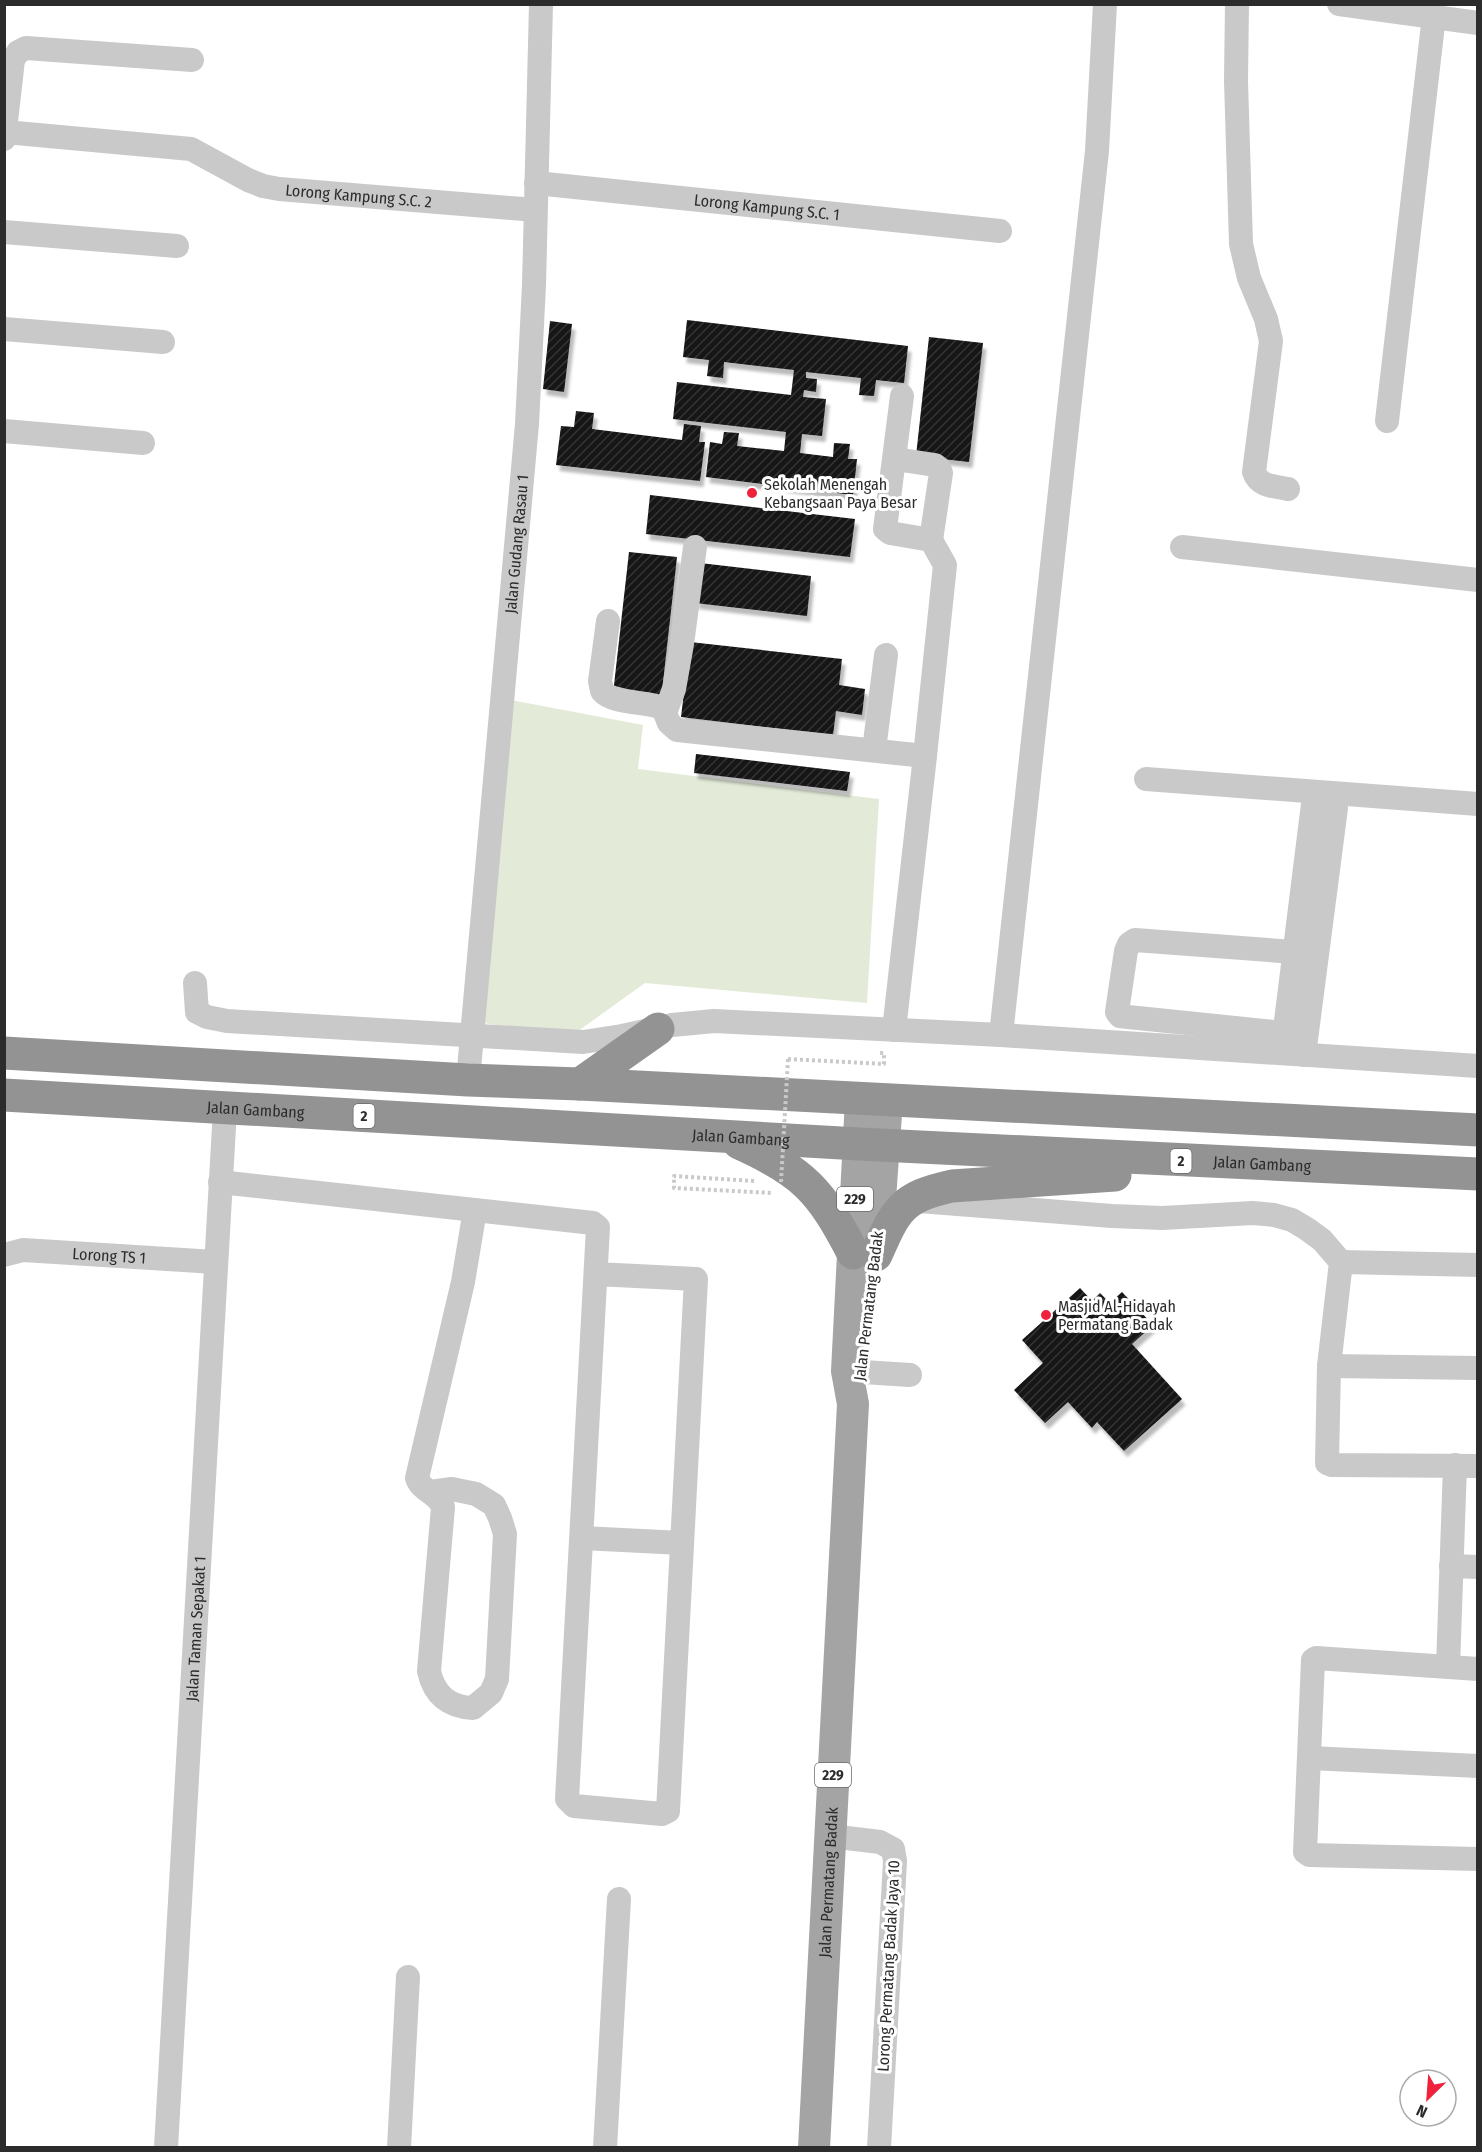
<svg xmlns="http://www.w3.org/2000/svg" width="1482" height="2152" font-family="'Fira Sans Condensed',sans-serif">
	<defs>
		<pattern id="building-hatch" width="6" height="6" patternUnits="userSpaceOnUse" patternTransform="scale(1.5)"><rect width="6" height="6" fill="#131313"/><path d="M-1 1l2-2M0 6l6-6M5 7l2-2" fill="none" stroke="#363636"/></pattern>
		<filter id="shadow"><feDropShadow dx="3.5" dy="6" stdDeviation="1.5" flood-color="#0004"/></filter>
	</defs>
	<rect width="100%" height="100%" fill="#fff"/>
	<path fill="#e3ebd8" d="M511,700L643,725L638,769L879,799L867,1003L645,983L574,1034L481,1023Z"/>
	<path fill="url(#building-hatch)" filter="url(#shadow)" d="M687,320L908,346L904,383L876,380L874,396L859,395L861,378L806,372V378L817,379L816,392L804,390L803,397L826,399L822,436L802,434L800,453L833,457L834,443L850,444L848,459H857L853,495L706,477L710,442L722,444L724,432L739,433L737,446L784,451L786,432L673,419L677,382L791,395L794,370L724,362L723,378L707,376L709,360L683,357Z
		M550,321L572,324L564,392L543,389Z
		M929,337L983,343L969,462L916,456Z
		M576,411L594,413L592,429L682,440L684,424L701,426L699,442H705L700,481L556,465L561,426L574,427Z
		M650,495L855,519L850,557L646,534Z
		M629,552L677,557L661,700L613,694Z
		M700,563L811,576L807,616L695,603Z
		M690,642L842,659L839,685L865,689L862,715L836,711L833,735L681,717Z
		M696,754L850,772L847,791L694,773Z
		M1080,1288L1092,1301L1100,1293L1110,1303L1122,1292L1153,1325L1132,1344L1182,1399L1124,1451L1097,1422L1092,1428L1068,1402L1045,1423L1014,1390L1043,1363L1022,1340Z"/>
	<g fill="none" stroke-linecap="round" stroke-linejoin="round">
		<path stroke="#c9c9c9" stroke-width="4" stroke-dasharray="3 3" stroke-linecap="butt" d="M788,1059L884,1064V1053H880
			M754,1181L674,1176V1188L773,1193"/>
		<g stroke="#c9c9c9" stroke-width="24">
			<path d="M1237,4L1236,81L1241,244L1249,278L1266,319L1271,341L1254,472C1259,487 1275,486 1288,489"/>
			<path d="M1339,4L1478,23"/>
			<path id="s1" d="M5,132L191,149L248,180L263,186L279,189L535,210"/>
			<path d="M4,139L13,60L18,52L26,48L192,60"/>
			<path id="s2" d="M536,183L1000,231"/>
			<path d="M4,232L177,246"/>
			<path d="M4,329L163,342"/>
			<path d="M1387,421L1434,16"/>
			<path d="M4,431L143,443"/>
			<path d="M895,459L935,465L939,468L941,473L931,540"/>
			<path d="M1182,547L1478,580"/>
			<path d="M608,621L600,681L602,691C613,704 646,701 663,708L669,723L677,730L925,756"/>
			<path d="M665,713L674,689L682,644L695,547"/>
			<path d="M874,750L886,655"/>
			<path d="M1146,779L1478,804"/>
			<path d="M195,983L197,1012L207,1017L227,1021L583,1042L622,1036L672,1025L714,1021L1001,1035L1478,1066"/>
			<path d="M894,1030L925,756L945,565L931,540L890,533L885,529L902,396"/>
			<path d="M1284,1033L1128,1017L1120,1016L1117,1012L1118,1005L1126,951L1129,944L1135,940L1294,952"/>
			<path d="M1001,1035L1097,151L1105,4"/>
			<path d="M1282,1053L1313,804L1317,798L1326,793L1334,801L1336,808L1304,1055"/>
			<path id="s3" d="M468,1080L527,424L534,285L541,4"/>
			<path d="M220,1182L593,1223L598,1227L567,1799L574,1806L662,1814L668,1811L696,1279L596,1274"/>
			<path d="M919,1201L1112,1216L1162,1218L1253,1213L1274,1215L1292,1220L1307,1229L1322,1240L1341,1262L1329,1366L1327,1463L1332,1465L1478,1466"/>
			<path id="s4" d="M4,1255L23,1250L215,1262"/>
			<path d="M1341,1262L1478,1265"/>
			<path d="M1329,1366L1478,1368"/>
			<path d="M847,1371L910,1375"/>
			<path d="M430,1492L452,1489L476,1494L494,1505L500,1518L505,1534L497,1679L491,1693L473,1708C449,1707 434,1695 429,1671L443,1507C438,1493 421,1491 417,1478L463,1282L475,1210"/>
			<path d="M582,1538L682,1543"/>
			<path d="M1451,1566L1478,1567"/>
			<path d="M1448,1667L1455,1465"/>
			<path d="M1478,1669L1316,1658L1313,1660L1305,1852L1309,1855L1478,1859"/>
			<path d="M1310,1758L1478,1766"/>
			<path d="M830,1836L880,1842L893,1849L895,1861L879,2148"/>
			<path id="s5" d="M166,2148L225,1109"/>
			<path d="M399,2148L408,1977"/>
			<path d="M605,2148L619,1899"/>
		</g>
		<g stroke="#a4a4a4" stroke-width="32">
			<path d="M876,1255L887,1100"/>
			<path id="s6" d="M814,2148L853,1404L847,1371L861,1099"/>
		</g>
		<g stroke="#939393" stroke-width="33">
			<path d="M4,1053L468,1080L580,1084L1478,1130"/>
			<path d="M580,1084L658,1029"/>
			<path id="s7" d="M4,1095L859,1144L1478,1174"/>
			<path d="M739,1143C804,1172 821,1191 853,1253"/>
			<path d="M876,1255C896,1209 902,1197 952,1186L1115,1175"/>
		</g>
		<path stroke="#c9c9c9" stroke-width="4" stroke-dasharray="3 3" stroke-linecap="butt" d="M781,1182L788,1059"/>
	</g>
	<g fill="#ef213b" stroke="#fff" stroke-width="2">
		<circle cx="752" cy="493" r="6"/>
		<circle cx="1046" cy="1315" r="6"/>
	</g>
	<g text-anchor="middle" stroke-width="6" stroke-linejoin="round" paint-order="stroke">
		<g fill="#fff" stroke="#6b6b6b" stroke-width="1.5">
			<rect x="353.5" y="1104" width="21" height="24" rx="4.5"/>
			<rect x="1170.5" y="1149" width="21" height="24" rx="4.5"/>
			<rect x="837" y="1187" width="36" height="24" rx="4.5"/>
			<rect x="815" y="1763" width="36" height="24" rx="4.5"/>
		</g>
		<g font-size="15" font-weight="bold" fill="#2c2c2c">
			<text x="364" y="1121">2</text>
			<text x="1181" y="1166">2</text>
			<text x="855" y="1204">229</text>
			<text x="833" y="1780">229</text>
		</g>
		<g font-size="16" fill="#2c2c2c" stroke="#fff">
			<text dy="6" stroke="none"><textPath href="#s1" startOffset="364">Lorong Kampung S.C. 2</textPath></text>
			<text dy="6" stroke="none"><textPath href="#s2" startOffset="232">Lorong Kampung S.C. 1</textPath></text>
			<text dy="6" stroke="none"><textPath href="#s3" startOffset="538">Jalan Gudang Rasau 1</textPath></text>
			<text dy="6" stroke="none"><textPath href="#s7" startOffset="252">Jalan Gambang</textPath></text>
			<text dy="6" stroke="none"><textPath href="#s7" startOffset="738">Jalan Gambang</textPath></text>
			<text dy="6" stroke="none"><textPath href="#s7" startOffset="1260">Jalan Gambang</textPath></text>
			<text dy="6" stroke="none"><textPath href="#s4" startOffset="106">Lorong TS 1</textPath></text>
			<text transform="translate(868 1306) rotate(-83)" y="6">Jalan Permatang Badak</text>
			<text dy="6" stroke="none"><textPath href="#s5" startOffset="520">Jalan Taman Sepakat 1</textPath></text>
			<text dy="6" stroke="none"><textPath href="#s6" startOffset="266">Jalan Permatang Badak</textPath></text>
			<text transform="translate(888 1966) rotate(-87)" y="6">Lorong Permatang Badak Jaya 10</text>
		</g>
		<g font-size="16" fill="#2c2c2c" stroke="#fff" text-anchor="start">
			<text x="764" y="490">Sekolah Menengah<tspan x="764" dy="18">Kebangsaan Paya Besar</tspan></text>
			<text x="1058" y="1312">Masjid Al-Hidayah<tspan x="1058" dy="18">Permatang Badak</tspan></text>
		</g>
	</g>
	<rect width="1482" height="2152" fill="none" stroke="#2c2c2c" stroke-width="12"/>
	<g transform="translate(1428 2098) rotate(205)"><circle r="28" fill="#ffffff" stroke="#ababab" stroke-width="1.5"/>
	<path d="M0-4.5L10 22L0 15L-10 22Z" fill="#ef213b"/>
	<text y="-9" font-size="16" font-weight="bold" text-anchor="middle" fill="#2c2c2c">N</text>
	</g>
</svg>
